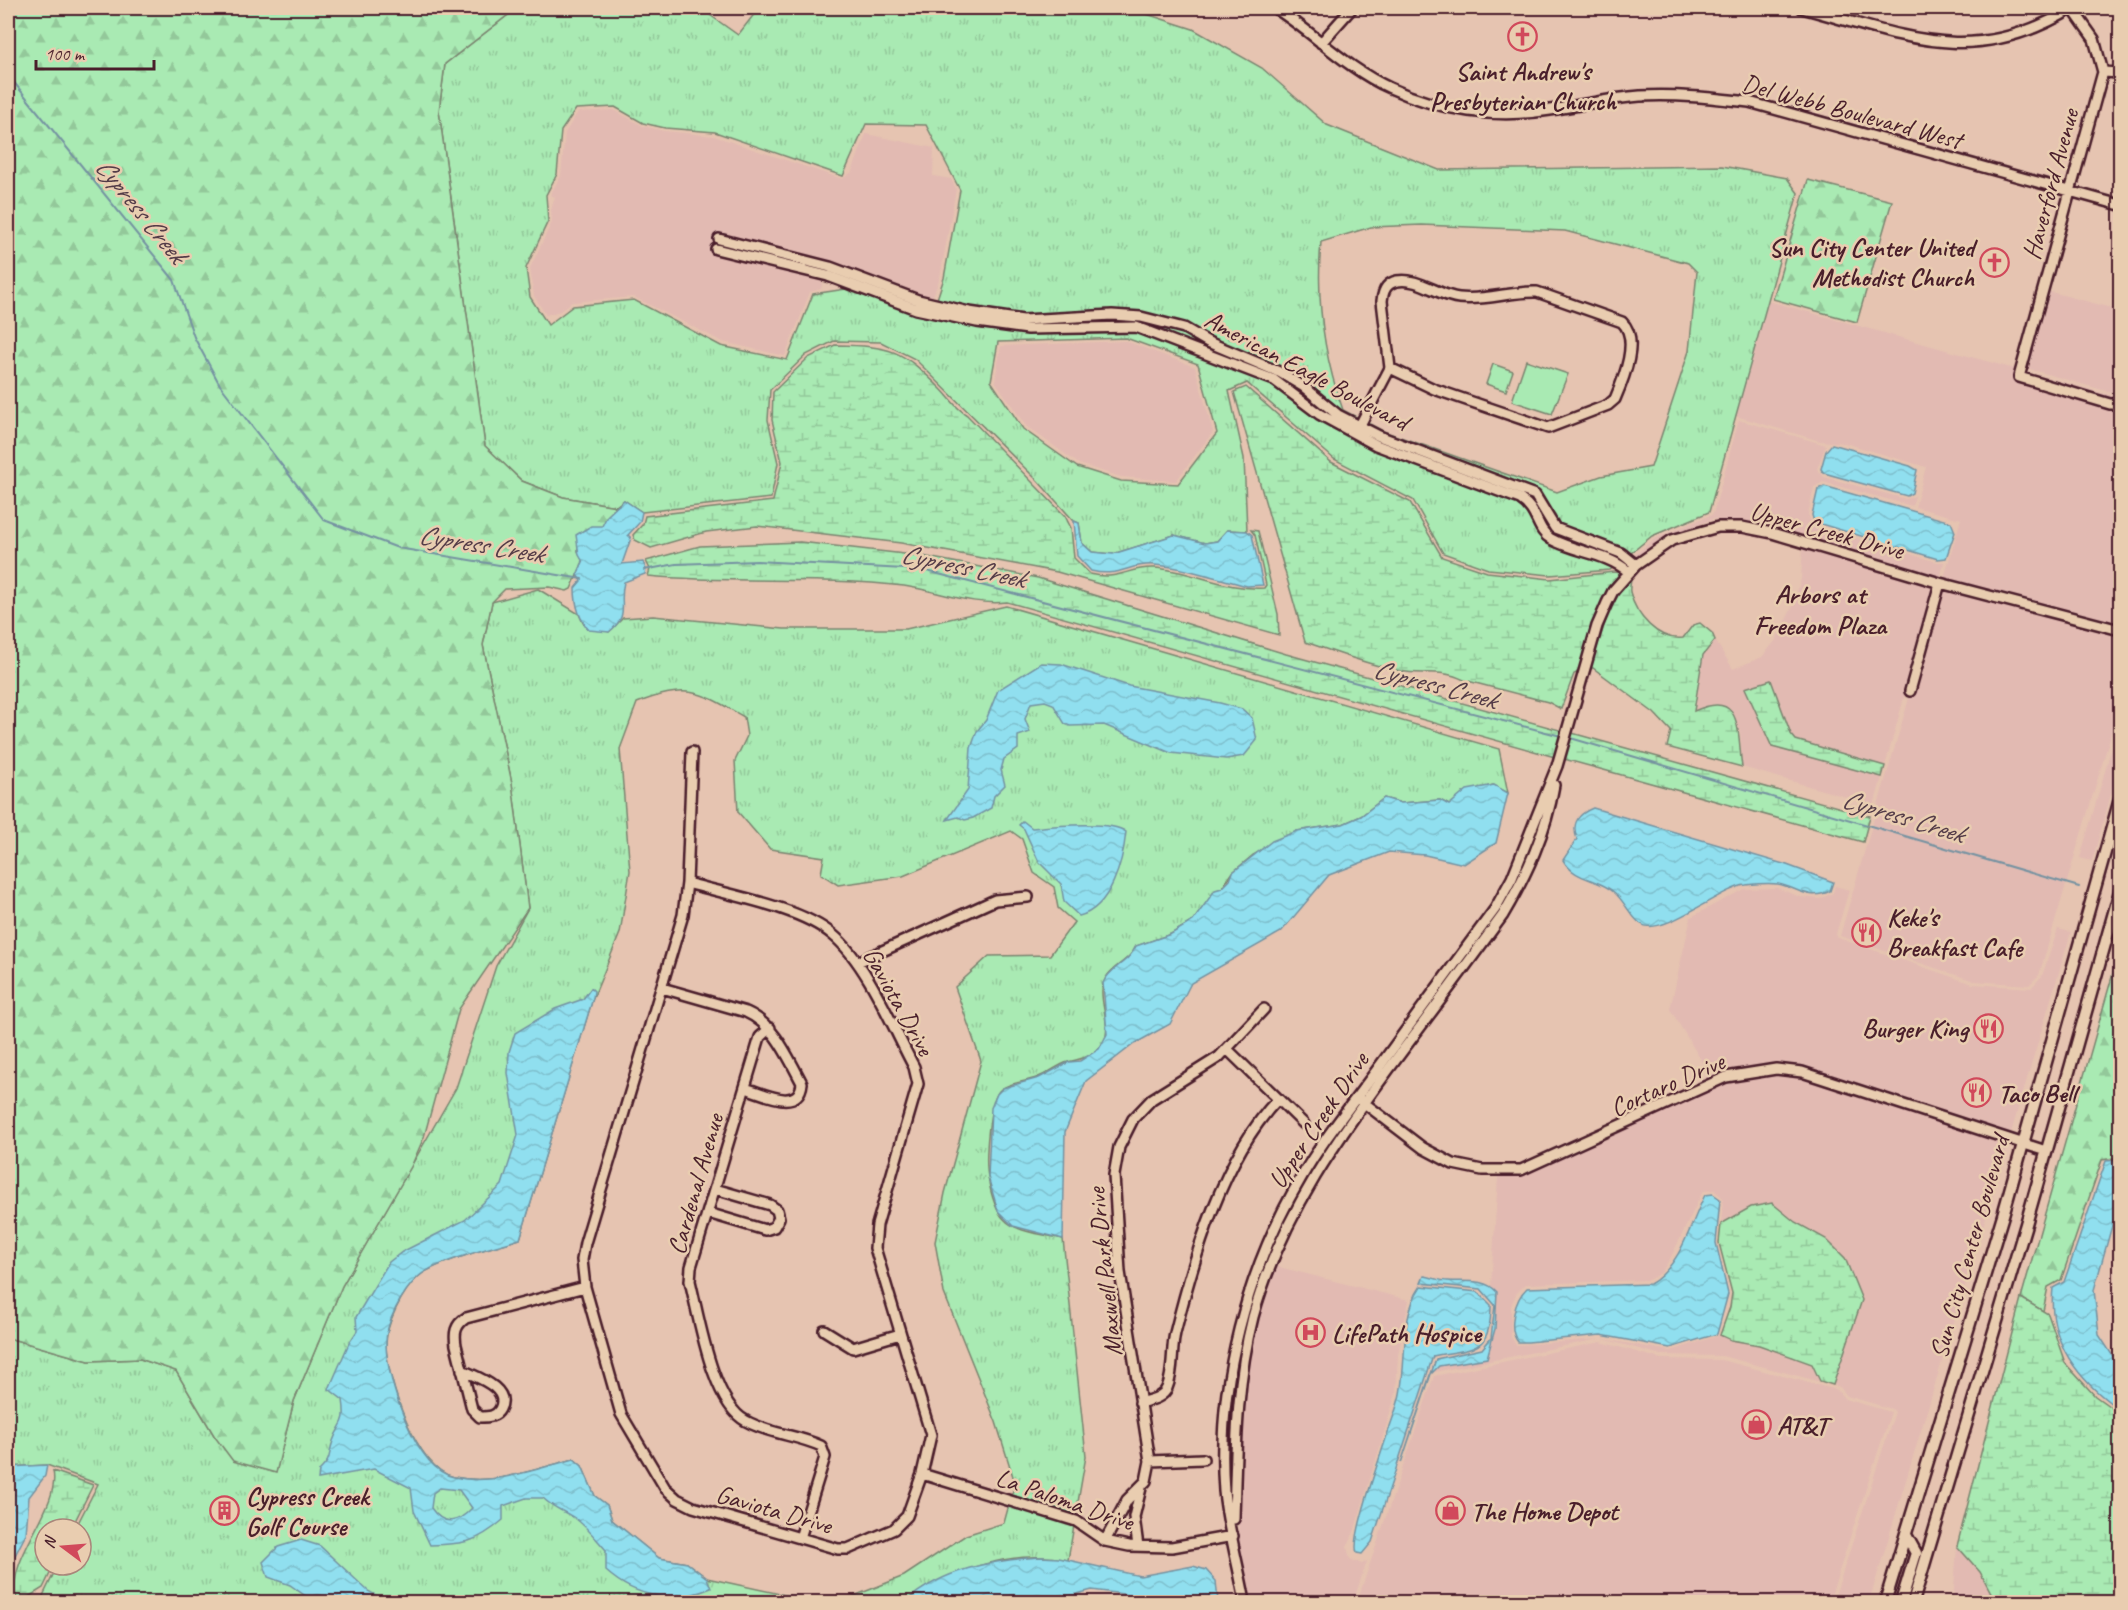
<svg xmlns="http://www.w3.org/2000/svg" width="2128" height="1610" font-family="Caveat,sans-serif">
	<defs>
		<pattern id="grass-tufts" width="24" height="20" patternUnits="userSpaceOnUse" patternTransform="scale(1.5)"><rect width="24" height="20" fill="#a9eab3"/><path d="M3 7l-1-3M5 7V3M7 7l1-3M15 17l-1-3M17 17v-4M19 17l1-3" fill="none" stroke="#93c89a"/></pattern>
		<pattern id="forest-firs" width="22" height="20" patternUnits="userSpaceOnUse" patternTransform="scale(1.5)"><rect width="22" height="20" fill="#a9eab3"/><path d="M5 1l3.5 6h-7zM16 11l3.5 6h-7z" fill="#93c89a"/></pattern>
		<pattern id="wetland-marsh" width="20" height="14" patternUnits="userSpaceOnUse" patternTransform="scale(1.5)"><rect width="20" height="14" fill="#a9eab3"/><path d="M1 5h8M5 5V1M11 12h8M15 12V8" fill="none" stroke="#93c89a"/></pattern>
		<pattern id="water-waves" width="16" height="10" patternUnits="userSpaceOnUse" patternTransform="scale(1.5)"><rect width="16" height="10" fill="#90dfef"/><path d="M0 5q4-4 8 0t8 0" fill="none" stroke="#7ebfcd"/></pattern>
	</defs>
	<rect width="100%" height="100%" fill="#e6c4b1"/>
	<filter id="ink" filterUnits="userSpaceOnUse"><feTurbulence type="fractalNoise" baseFrequency=".0167" numOctaves="2"/><feDisplacementMap in="SourceGraphic" scale="12" xChannelSelector="R" yChannelSelector="G"/><feConvolveMatrix kernelMatrix="1 2 1 2 8 2 1 2 1" color-interpolation-filters="sRGB"/></filter>
	<g filter="url(#ink)">
		<path fill="#e2bab2" d="M614,110L643,126L664,131L714,136L842,179L852,172L866,134L934,148L933,176L951,179L956,189L940,277L932,299L831,263L716,234L714,242L730,246V248L713,244L711,252L823,281L821,289L810,292L785,356L723,342L634,297L572,302L560,311L546,315L534,296L530,268L552,222L551,210L555,197L550,195L561,176L565,133L578,112Z
			M2047,291L2120,310V395L2026,368Z
			M1768,301L2120,398V704L2039,975L2029,985L1974,981L1840,936L1961,519L1915,507L1926,467L1845,443L1820,441L1736,416Z
			M1126,341L1195,367L1213,432L1176,481L1121,477L1079,464L1026,426L995,381L1001,346Z
			M1739,420L1826,445L1817,469L1824,477L1906,499L1915,496L1912,506L1823,482L1814,487L1808,514L1812,524L1821,528L1937,562H1944L1940,579L1799,537L1791,531L1713,519L1669,537L1634,558L1632,557L1654,539L1713,514Z
			M1803,546L1935,586L1885,766L1796,740L1791,734L1772,747L1882,777L1874,805L1742,767L1740,731L1694,712L1703,655L1715,640L1733,669L1762,657L1776,640L1793,606L1801,579Z
			M2120,719V763L2092,861L2080,858Z
			M1835,886L1849,890L1836,934L1838,938L1973,984L2031,988L2042,976L2058,929L2071,932L2010,1136L1802,1068L1775,1065L1747,1068L1703,1083L1709,1073L1670,1009L1691,917L1744,889L1777,888L1800,897L1820,899L1833,893Z
			M1776,1073L1801,1076L2008,1144L1869,1602H1833L1895,1412L1892,1409L1847,1396L1840,1387L1833,1385L1862,1300L1844,1257L1826,1239L1795,1222L1772,1203L1751,1207L1721,1224L1723,1198L1714,1190L1703,1191L1671,1257L1661,1273L1648,1280L1526,1284L1516,1294L1511,1306V1337L1516,1345L1599,1339L1434,1372L1439,1366L1487,1358L1495,1329L1497,1292L1491,1286L1498,1177L1523,1174L1550,1163L1728,1081Z
			M1275,1266L1409,1300L1398,1355L1396,1393L1354,1532L1347,1547L1350,1559L1362,1564L1367,1561L1353,1602H1250L1238,1541L1239,1440L1253,1339Z
			M1720,1335L1731,1340L1759,1345L1812,1364L1821,1382L1722,1356L1661,1355L1603,1339L1671,1351Z
			M1601,1342L1661,1359L1721,1360L1837,1390L1845,1399L1891,1412L1829,1602H1357L1434,1376Z
			M1957,1546L1980,1572L1996,1602H1953Z"/>
		<path fill="url(#grass-tufts)" stroke="#7a846f" stroke-width="1.5" fill-rule="evenodd" d="M517,8H700L738,35L759,8H1128L1193,29L1262,68L1327,125L1439,170L1722,166L1787,178L1798,193L1709,512L1652,536L1610,570L1550,575L1488,569L1443,553L1413,500L1334,459L1247,383L1229,391L1244,458L1247,531L1227,530L1217,541L1205,543L1174,535L1113,554L1092,552L1082,543L1079,523L1074,521L1038,481L915,359L881,342L834,341L806,355L770,390L768,420L778,463L771,498L642,512L624,500L616,506L563,497L522,481L485,446L439,111L445,64ZM615,107L643,123L665,128L715,132L843,176L866,124L926,125L960,190L944,278L931,317L846,289L813,294L787,360L721,346L634,300L573,306L548,325L530,297L526,268L548,221L546,195L557,174L561,131L576,109ZM1422,225L1565,231L1688,263L1697,272L1689,351L1651,467L1601,476L1557,492L1383,431L1343,410C1324,357 1316,299 1321,242L1371,227ZM1126,338L1198,364L1217,433L1178,484L1121,481L1077,467L1023,429L991,381L998,342Z
			M538,589L579,614L583,623L609,632L623,618L653,616L784,629H906L1006,606L1499,749L1508,793L1493,785L1463,793L1461,798L1449,805L1440,800L1401,803L1384,798L1361,816L1343,824L1297,831L1253,855L1233,872L1222,888L1215,891L1193,921L1171,934L1136,946C1128,965 1103,967 1102,991C1101,1009 1114,1033 1100,1048C1092,1057 1080,1059 1068,1062C1057,1065 1047,1075 1036,1078C1025,1082 1011,1082 1001,1089C988,1099 985,1161 988,1177C990,1189 995,1210 1004,1219C1016,1233 1045,1234 1063,1239L1086,1456L1068,1560C1020,1550 973,1564 930,1585C921,1589 912,1600 903,1602C884,1607 858,1602 839,1602L904,1576L966,1535L1004,1523L1015,1483L996,1422L944,1293L935,1242L945,1193L981,1061L955,987L989,956L1050,955L1074,922L1058,908L1054,887L1034,873L1022,839L1011,831L903,876L838,885L821,874L824,857L770,849L738,812L735,761L747,736L744,717C699,691 689,683 637,703L620,749L630,871L620,933L592,1001L520,1239C498,1246 433,1262 418,1277C402,1292 386,1323 386,1345C387,1380 416,1469 454,1477C494,1486 535,1469 574,1459L582,1466L595,1496L607,1505L612,1520L659,1558L687,1563L707,1578L817,1602H40L58,1565H81V1529H75L98,1484L47,1465L8,1467V1338L89,1361L140,1359L176,1371L215,1437L276,1472L294,1401L342,1286L456,1088L496,966L528,908L512,783L483,645L492,602Z"/>
		<path fill="url(#forest-firs)" stroke="#7a846f" stroke-width="1.5" d="M8,8H517L445,64L439,111L485,446L522,481L563,497L616,506L602,527L578,540V551L583,562L571,589L567,591L549,587L505,589L492,602L483,645L512,783L528,908L459,1009L424,1137L411,1167L342,1286L294,1401L276,1473L233,1461L215,1437L176,1371L140,1359L89,1361L8,1338Z
			M1808,180L1892,201L1857,322L1773,299Z
			M2117,959L2120,960V1157L2102,1160L2061,1280L2048,1287L2043,1311L2021,1298Z"/>
		<path fill="url(#wetland-marsh)" stroke="#7a846f" stroke-width="1.5" d="M835,345C892,346 901,349 941,389C951,399 955,408 967,415L1065,516L1071,528L1074,558L1090,574C1121,581 1127,567 1154,568C1191,570 1226,591 1264,588L1266,585L1255,535L1251,530L1258,531L1278,614L1279,635L1057,572L901,543L757,526L706,532L651,548L635,540L633,535L643,524L645,516L773,501L782,462L772,420L773,392L808,358Z
			M1246,387L1331,462L1410,502L1442,557L1487,572L1550,579L1614,572L1622,573L1603,601L1579,672L1574,674L1561,709L1548,702L1464,680C1441,668 1423,676 1400,671C1368,665 1336,652 1305,642L1234,392Z
			M800,542L922,556L1038,578L1286,654L1563,731L1555,757L1007,602C972,606 939,591 904,586C819,576 733,584 648,576L650,569L646,561L700,546Z
			M1631,576C1632,579 1629,586 1630,592C1636,616 1658,641 1683,638L1693,625L1700,623L1712,633L1715,640L1703,655L1694,711C1744,688 1737,734 1742,767L1667,747L1671,731L1654,713L1593,668H1590L1611,605Z
			M1771,680L1791,734L1796,740L1885,766L1882,777L1772,747L1745,688Z
			M1572,733L1870,816L1863,842L1564,759Z
			M1772,1203L1795,1222L1826,1239L1845,1258L1862,1300L1833,1385L1820,1381L1812,1364L1759,1345L1731,1340L1720,1335L1730,1307L1732,1293L1719,1243L1721,1224L1751,1207Z
			M2021,1298L2048,1314L2065,1363L2095,1396L2120,1414V1602H1996L1980,1572L1957,1546Z
			M53,1471L93,1485L71,1529H45V1565H54L43,1588L22,1601L16,1597C6,1559 61,1507 53,1471Z"/>
		<path fill="#a9eab3" stroke="#7a846f" stroke-width="1.5" d="M1526,360L1568,374L1552,414L1512,401Z
			M1493,364L1513,371L1506,391L1486,384Z"/>
		<path fill="url(#water-waves)" stroke="#7492a1" stroke-width="1.5" fill-rule="evenodd" d="M1832,444L1910,466L1917,470L1912,493L1907,496L1824,473L1821,469L1826,451Z
			M1824,486L1951,522L1955,532L1946,558L1938,559L1814,522L1812,515L1818,489Z
			M624,500L642,512L640,522L628,535L631,538L622,564L643,562L646,569L645,574L624,582C618,605 631,614 609,632L589,630C579,619 575,603 575,588L581,581L577,575L583,562L579,555L576,535L591,526H602L607,516Z
			M1074,521L1079,523L1082,543L1092,552L1113,554L1174,535L1205,543L1217,541L1227,530L1247,531L1252,535L1263,585L1247,586C1218,579 1185,567 1155,565C1128,563 1121,578 1091,571L1077,556Z
			M1041,663L1061,664L1129,686L1220,703L1242,709L1252,718L1257,740L1244,756L1226,759L1171,753L1104,725L1070,726L1065,724L1053,704L1045,701L1031,703L1025,719L1030,732L1018,736V749L1004,759L1001,770L1005,785L994,796L991,808L973,818L965,820L958,817L947,820L968,790L971,748L977,731L986,720L998,690Z
			M1494,785L1508,793L1496,843L1464,864L1425,855L1389,852L1329,875L1281,932L1191,983L1170,1024L1134,1044L1086,1081L1065,1132L1063,1239L1013,1226L998,1211L988,1177L991,1108L997,1094L1003,1088L1039,1078L1069,1062L1080,1061L1099,1049L1107,1034L1103,983C1111,966 1129,963 1136,946L1171,934L1193,921L1215,890L1222,888L1230,880L1233,872L1272,841L1297,831L1343,824L1361,816L1384,798L1401,803L1440,800L1449,805L1467,790Z
			M1593,808L1787,865L1833,882L1830,891C1809,901 1798,888 1778,884C1769,883 1755,884 1746,885C1722,887 1662,938 1641,924C1630,916 1625,902 1615,893C1597,877 1576,882 1563,860L1577,839C1571,823 1578,814 1593,808Z
			M1023,821L1032,828C1052,826 1111,820 1126,832C1123,861 1111,908 1079,916L1064,902L1061,884L1039,862L1024,829L1019,825Z
			M591,988L594,991L593,998L520,1239C498,1246 433,1262 418,1277C402,1292 385,1323 386,1345C387,1380 415,1469 454,1477C494,1486 535,1469 574,1459L582,1466L595,1496L607,1505L612,1520L659,1558L687,1563L707,1578L711,1588C674,1604 636,1598 606,1571V1550C597,1540 587,1527 576,1519C564,1511 553,1508 543,1498H526L503,1506V1520C476,1543 465,1544 430,1545L414,1511L411,1488L374,1469L318,1479L319,1471C333,1457 327,1458 333,1441C340,1421 347,1426 343,1400L329,1389L349,1343L357,1331L356,1317L389,1262L402,1252L465,1220L502,1185L518,1135L508,1073L509,1052L515,1033L555,1009L583,999ZM440,1488L459,1490L472,1508C458,1523 444,1527 431,1508L433,1493Z
			M2119,1160L2120,1210L2113,1222L2094,1290L2099,1335L2120,1367V1410C2079,1381 2047,1342 2053,1288L2064,1282L2106,1161Z
			M1713,1194L1720,1199L1716,1243L1728,1294L1717,1334L1670,1348L1601,1335L1528,1342H1518C1507,1328 1515,1299 1527,1288L1650,1284C1680,1267 1690,1225 1705,1195Z
			M1424,1276C1432,1277 1440,1281 1448,1281C1465,1282 1485,1278 1497,1292L1495,1329L1487,1358L1439,1366L1430,1375L1401,1463L1436,1359L1482,1349L1491,1338L1495,1305L1481,1289L1421,1283Z
			M1421,1286L1478,1292L1491,1305C1491,1354 1473,1348 1433,1356L1372,1542L1362,1554L1357,1553C1350,1539 1383,1449 1389,1429C1393,1417 1398,1405 1400,1394C1407,1359 1400,1316 1421,1286Z
			M47,1465L45,1476L29,1497L26,1534L8,1569V1467Z
			M301,1540L320,1546L368,1591L388,1602L406,1597L419,1602H314L290,1585L268,1577L263,1562L278,1547Z
			M1041,1557L1059,1558L1140,1576L1193,1566L1206,1570L1216,1581L1218,1602H1149L1123,1594L1092,1590L1046,1602H905C943,1569 992,1560 1041,1557Z"/>
		<g fill="none" stroke-linecap="round" stroke-linejoin="round">
			<path stroke="#7492a1" stroke-width="2" d="M8,75L174,280L194,337L220,385L324,520L398,548L582,579
				M644,570L676,564L757,561L923,570L1561,736
				M1567,737L2079,887"/>
			<defs>
				<path id="minor" d="M1275,8C1314,33 1346,68 1390,88C1440,111 1496,119 1550,110C1580,106 1610,98 1640,96C1677,94 1713,98 1749,102L2120,205
					M1802,8C1905,36 1974,69 2073,8
					M2072,8L2094,39L2103,72L2019,377L2110,404H2120
					M1321,43L1352,8
					M2103,72L2120,73
					M719,239L830,267L918,300L969,312L1023,320L1112,315L1141,317L1184,328L1208,342L1279,372L1304,387L1338,415L1379,436L1535,495L1555,528L1621,553L1636,565
					M716,249L828,276L916,309L977,322L1028,329L1136,327L1274,380L1319,414L1376,445L1520,499C1539,511 1536,530 1551,539C1576,553 1605,552 1629,572
					M1358,429L1390,368L1382,301C1383,291 1386,283 1397,281C1418,277 1439,296 1459,298C1486,301 1511,291 1537,292L1622,322C1640,339 1624,378 1615,399L1608,405L1548,428L1434,389L1390,368
					M1910,691L1940,583
					M687,883C729,895 800,907 833,935C867,963 893,1028 914,1067L918,1084L877,1225L875,1248L931,1435L922,1474L907,1516L894,1529L848,1549H838L693,1507L677,1499L665,1488L621,1414L585,1287L582,1260L585,1243L683,915L687,883L692,752
					M858,962L995,900L1028,897
					M662,988L746,1012C774,1024 788,1057 802,1083C799,1113 763,1093 745,1088
					M770,1028L760,1037L691,1267L690,1281C699,1317 712,1403 746,1421C769,1434 798,1435 821,1446L825,1457L800,1538
					M1227,1049L1304,1124
					M1359,1099L1423,1148L1453,1164L1482,1170H1521L1726,1077L1776,1069L1802,1072L2046,1151
					M708,1213L765,1230L774,1227L779,1218L777,1210L770,1205L715,1189
					M824,1330L853,1348L900,1334
					M462,1370C476,1377 511,1388 500,1409C496,1417 488,1417 480,1417L472,1409L456,1345C454,1333 455,1325 466,1318L585,1287
					M1140,1403C1150,1400 1163,1398 1167,1388C1174,1372 1171,1350 1175,1333C1194,1257 1223,1156 1278,1099
					M1150,1461L1203,1459
					M922,1474L1076,1521L1105,1541L1129,1546L1172,1547L1233,1536
					M1234,1519C1236,1451 1236,1383 1253,1317C1281,1215 1341,1133 1403,1050C1437,1005 1470,960 1503,915C1527,874 1546,833 1554,785
					M1105,1541L1127,1500L1146,1481L1150,1461L1120,1272L1114,1175L1119,1147L1133,1119L1152,1099L1219,1057L1264,1009
					M1138,1546L1134,1517L1141,1488
					M1245,1602C1239,1568 1227,1524 1224,1491C1216,1385 1247,1269 1301,1178C1322,1141 1349,1108 1374,1074C1414,1019 1454,964 1495,909L1512,878L1557,766L1597,626L1607,603L1613,591L1636,565L1672,540L1718,527H1742L1772,533L1940,583L2120,630"/>
				<path id="major" d="M1885,1602L2003,1215L2120,799
					M1901,1602L1916,1553L1906,1535
					M1913,1602L2026,1224L2120,891"/>
			</defs>
			<use href="#minor" stroke="#4a1f2b" stroke-width="14"/>
			<use href="#major" stroke="#4a1f2b" stroke-width="15"/>
			<use href="#minor" stroke="#e9cdb0" stroke-width="9"/>
			<use href="#major" stroke="#e9cdb0" stroke-width="10"/>
		</g>
	</g>
	<defs>
		<symbol id="church-ring" viewBox="-11 -11 22 22"><circle r="9.5" fill="#e9cdb0" stroke="#d1495b" stroke-width="1.5"/><path d="M-1.2-6h2.4v3.5h3.3v2.4h-3.3V6h-2.4V-.1h-3.3v-2.4h3.3Z" fill="#d1495b"/></symbol>
		<symbol id="restaurant-ring" viewBox="-11 -11 22 22"><circle r="9.5" fill="#e9cdb0" stroke="#d1495b" stroke-width="1.5"/><path d="M-5-6h1v4h1v-4h1v4h1v-4h1v5L-1.5 .5V6h-2V.5L-5-1ZM5-6V6H3V1.5H1.5Q1.5-4 5-6Z" fill="#d1495b"/></symbol>
		<symbol id="hospital-ring" viewBox="-11 -11 22 22"><circle r="9.5" fill="#e9cdb0" stroke="#d1495b" stroke-width="1.5"/><path d="M-5-5h3v3.5h4V-5h3V5h-3V1.5h-4V5h-3Z" fill="#d1495b"/></symbol>
		<symbol id="shop-ring" viewBox="-11 -11 22 22"><circle r="9.5" fill="#e9cdb0" stroke="#d1495b" stroke-width="1.5"/><path d="M-5-2.5h2.3a2.7 3.5 0 0 1 5.4 0H5L5.5 6h-11ZM-1.5-2.5h3a1.5 2.3 0 0 0-3 0Z" fill="#d1495b"/></symbol>
		<symbol id="building-ring" viewBox="-11 -11 22 22"><circle r="9.5" fill="#e9cdb0" stroke="#d1495b" stroke-width="1.5"/><path d="M-4-6H4V6H1V3H-1V6H-4ZM-2.5-4.3h1.7v1.8h-1.7ZM.8-4.3h1.7v1.8H.8ZM-2.5-1h1.7V.8h-1.7ZM.8-1h1.7V.8H.8Z" fill="#d1495b"/></symbol>
	</defs>
	<g fill-rule="evenodd">
		<use href="#church-ring" x="1506" y="20" width="33" height="33"/>
		<use href="#church-ring" x="1978" y="246" width="33" height="33"/>
		<use href="#restaurant-ring" x="1850" y="916" width="33" height="33"/>
		<use href="#restaurant-ring" x="1972" y="1012" width="33" height="33"/>
		<use href="#restaurant-ring" x="1960" y="1076" width="33" height="33"/>
		<use href="#hospital-ring" x="1294" y="1316" width="33" height="33"/>
		<use href="#shop-ring" x="1740" y="1408" width="33" height="33"/>
		<use href="#building-ring" x="208" y="1494" width="33" height="33"/>
		<use href="#shop-ring" x="1434" y="1494" width="33" height="33"/>
	</g>
	<g text-anchor="middle" stroke-width="5" stroke-linejoin="round" paint-order="stroke">
		<g font-size="26" font-weight="bold" fill="#4a1f2b" stroke="#e9cdb0" text-anchor="start">
			<text x="1523" y="80" text-anchor="middle">Saint Andrew's<tspan x="1523" dy="30">Presbyterian Church</tspan></text>
			<text x="1974" y="256" text-anchor="end">Sun City Center United<tspan x="1974" dy="30">Methodist Church</tspan></text>
			<text x="1887" y="926">Keke's<tspan x="1887" dy="30">Breakfast Cafe</tspan></text>
			<text x="1968" y="1037" text-anchor="end">Burger King</text>
			<text x="1998" y="1102">Taco Bell</text>
			<text x="1332" y="1342">LifePath Hospice</text>
			<text x="1777" y="1434">AT&amp;T</text>
			<text x="246" y="1505">Cypress Creek<tspan x="246" dy="30">Golf Course</tspan></text>
			<text x="1471" y="1520">The Home Depot</text>
		</g>
		<g font-size="26" fill="#4a1f2b" stroke="#e9cdb0">
			<text transform="translate(1852 111) rotate(15)" y="9">Del Webb Boulevard West</text>
			<text transform="translate(2050 184) rotate(-75)" y="9">Haverford Avenue</text>
			<text transform="translate(1307 370) rotate(28)" y="9">American Eagle Boulevard</text>
			<text transform="translate(1827 530) rotate(15)" y="9">Upper Creek Drive</text>
			<text transform="translate(899 1001) rotate(61)" y="9">Gaviota Drive</text>
			<text transform="translate(1667 1084) rotate(-24)" y="9">Cortaro Drive</text>
			<text transform="translate(1318 1120) rotate(-56)" y="9">Upper Creek Drive</text>
			<text transform="translate(695 1184) rotate(-74)" y="9">Cardenal Avenue</text>
			<text transform="translate(1969 1247) rotate(-74)" y="9">Sun City Center Boulevard</text>
			<text transform="translate(1104 1272) rotate(-96)" y="9">Maxwell Park Drive</text>
			<text transform="translate(1065 1499) rotate(19)" y="9">La Paloma Drive</text>
			<text transform="translate(774 1509) rotate(16)" y="9">Gaviota Drive</text>
		</g>
		<g font-size="27" font-style="italic" fill="#543c48" stroke="#e9cdb0">
			<text transform="translate(141 210) rotate(51)" y="9">Cypress Creek</text>
			<text transform="translate(481 544) rotate(9)" y="9">Cypress Creek</text>
			<text transform="translate(963 566) rotate(12)" y="9">Cypress Creek</text>
			<text transform="translate(1435 684) rotate(15)" y="9">Cypress Creek</text>
			<text transform="translate(1903 816) rotate(17)" y="9">Cypress Creek</text>
		</g>
		<g font-size="27" font-weight="bold" fill="#4a1f2b" stroke="#e9cdb0">
			<text x="1820" y="603">Arbors at<tspan x="1820" dy="31">Freedom Plaza</tspan></text>
		</g>
	</g>
	<rect width="2128" height="1610" fill="none" stroke="#e9cdb0" stroke-width="30"/>
	<rect x="15" y="15" width="2098" height="1580" fill="none" stroke="#4a1f2b" stroke-width="2" filter="url(#ink)"/>
	<g transform="translate(63 1547) rotate(286)"><circle r="28" fill="#e9cdb0" stroke="#a9877b" stroke-width="1.5"/>
	<path d="M0-4.5L10 22L0 15L-10 22Z" fill="#d1495b"/>
	<text y="-9" font-size="16" font-weight="bold" text-anchor="middle" fill="#4a1f2b">N</text>
	</g>
	<path d="M36 60v9h118v-9" fill="none" stroke="#4a1f2b" stroke-width="3"/>
	<text x="45" y="60" font-size="18" fill="#4a1f2b" stroke="#e9cdb0" stroke-width="4.5" paint-order="stroke">100 m</text>
</svg>
